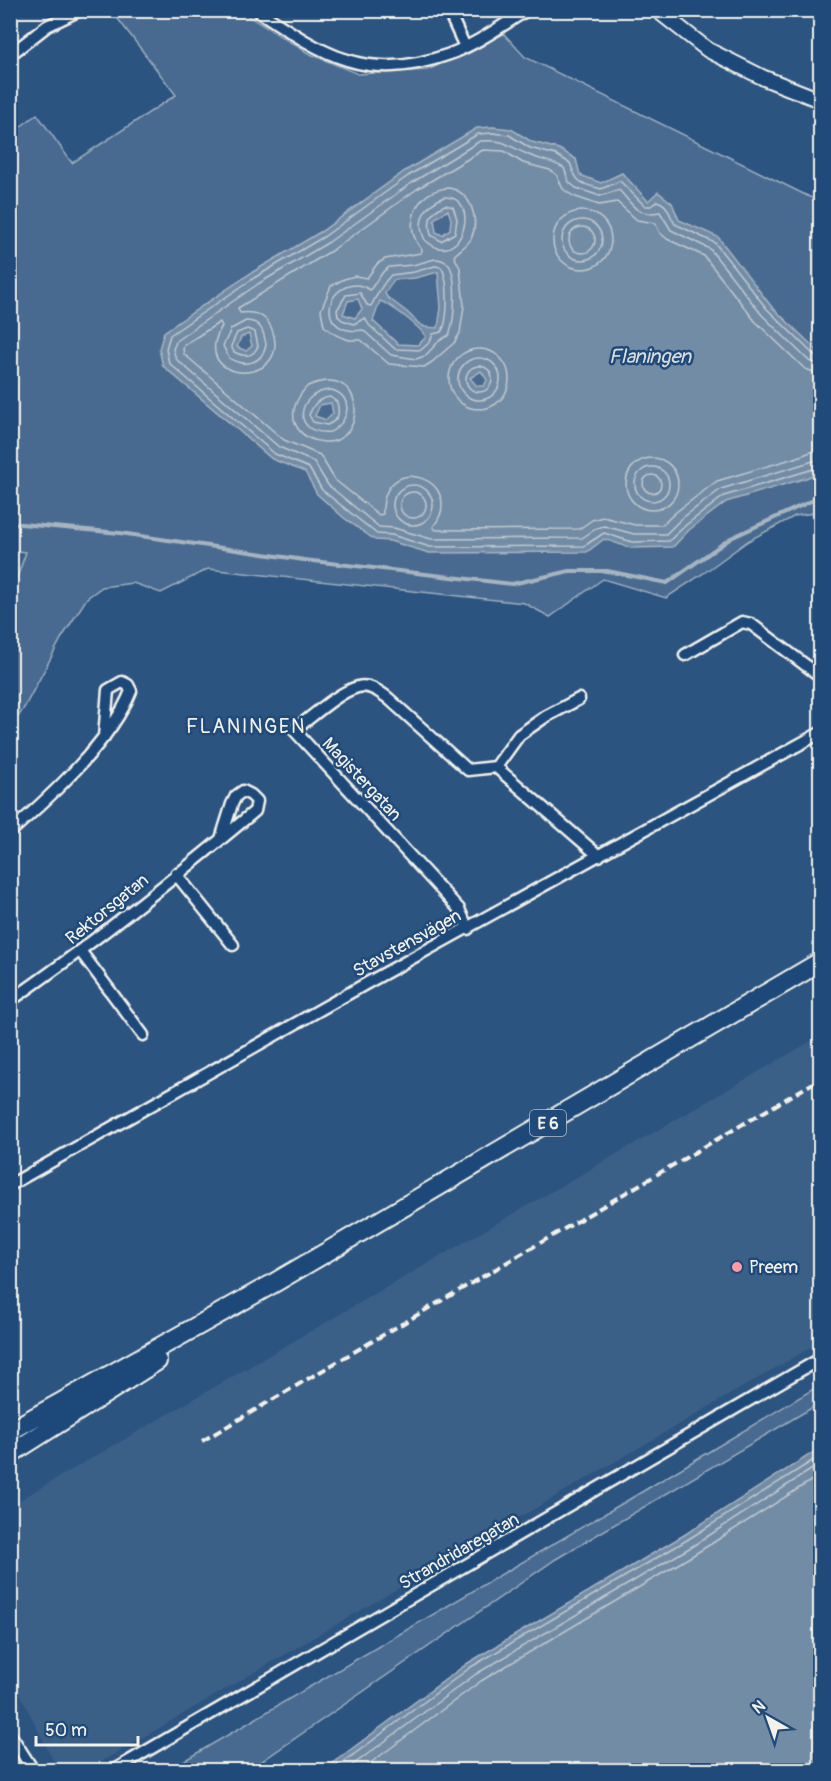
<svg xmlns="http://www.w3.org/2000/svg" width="831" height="1781" font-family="Pangolin,sans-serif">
	<rect width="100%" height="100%" fill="#2c5481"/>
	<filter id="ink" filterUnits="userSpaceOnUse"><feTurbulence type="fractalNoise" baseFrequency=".0167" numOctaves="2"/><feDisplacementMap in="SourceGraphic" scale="12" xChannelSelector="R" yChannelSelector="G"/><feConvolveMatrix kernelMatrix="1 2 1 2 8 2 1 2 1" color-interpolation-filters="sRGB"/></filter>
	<g filter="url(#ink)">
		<path fill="#3b6088" d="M11,550L26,552L11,595Z
			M820,1036V1342L87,1770H58L11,1676V1505Z"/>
		<path fill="#496b90" stroke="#9eaebc" stroke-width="1.5" d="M112,11H240L308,53L358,74L428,70L504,34L525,57L820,202V512L795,516L748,541L704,573L666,598L603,579L550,617L524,603L208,569L161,593L133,583L102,587L87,598L61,639L24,708L11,727V595L26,552L11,550V134L37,114L72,163L176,95Z
			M820,1385V1403L556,1559L249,1770H168L635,1496Z"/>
		<path fill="#738ca6" stroke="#a7b4c0" stroke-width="1.5" fill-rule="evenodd" d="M493,127L511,129L532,142L559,149L576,159L580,175L601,183L622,173L648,201L658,192L672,203L679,220L718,237L771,306L820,353V472L806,478L726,502L689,530L673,547L631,548L604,539L587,552L429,553L390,541L375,540L344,518L317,494L305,472L272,459L163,366L159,349L164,332L251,273L322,231L405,171L477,128ZM448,210L451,219L450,229L442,235L436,232L434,219ZM438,272L441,307L438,328L425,327L418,323L407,312L387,297L385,293L394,280L415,278ZM358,299L362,309L355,318L343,314L348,301ZM380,301C392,305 420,327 426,337L418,345L398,344L373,321ZM249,334L252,346L246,351L237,347L241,337ZM481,371L487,380L484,386H477L470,378ZM331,403L333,414L326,420L315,416L320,405Z
			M820,1448V1770H323L468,1663L684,1535Z"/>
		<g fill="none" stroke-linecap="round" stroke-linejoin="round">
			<path stroke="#c0c9ce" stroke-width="1.5" d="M449,188C471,192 480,219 471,239C467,246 459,250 454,256L460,268L464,306L460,333L454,343L432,362L424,367L389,364L361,340H349L336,335L324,326L321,310L331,286L344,279L355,276L367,278L377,264L385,259L421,253L422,250C401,226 416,189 449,188Z
				M444,197C483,195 462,274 425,240C415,220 425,205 444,197Z
				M445,205L453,207L457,219L455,233L441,241L431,235C427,219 430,212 445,205Z
				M553 240a29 29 0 1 1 58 0a29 29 0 1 1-58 0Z
				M562 240a20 20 0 1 1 40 0a20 20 0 1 1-40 0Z
				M569 240a13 13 0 1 1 26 0a13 13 0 1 1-26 0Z
				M435,259C440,259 444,260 448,264C458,275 455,321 449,335L439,341L425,356L416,359L391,355L363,330C318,337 322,285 357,285C362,285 366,288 370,290L383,272L389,267L413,265Z
				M435,266L441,267C449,278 449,322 441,332L433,334L430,342L421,350L395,349L369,325L365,318L354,324L342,320L338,316L337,310L346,295L360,293L367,305L371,306C377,295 382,284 391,275L414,272Z
				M246,321C261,321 264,332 266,345C262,365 244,367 229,358L223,346L231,329Z
				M247,329L255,332L258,346C253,358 244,357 234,352L231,346L237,333Z
				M449 379a30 30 0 1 1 60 0a30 30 0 1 1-60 0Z
				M820,357L814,355L767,309L715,243L675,224C669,216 669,204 657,201L651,206H645L620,181L601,189C580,183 577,184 570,163L556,155L530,148L509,135L493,133L478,134L408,176L325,236L254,278L170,335L166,349L169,363L275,454L309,468L322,490L377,534L392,535L430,547L584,546L604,533L632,542L669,541L686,525L724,496L820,467
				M458 379a21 21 0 1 1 42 0a21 21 0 1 1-42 0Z
				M820,365L809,361L762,315L710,249L671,230L660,212C635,216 635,207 619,190L600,196L576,188L569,182L564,168C552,161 539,160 527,154C506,145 505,139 480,141L413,182L329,242L258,284L177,340L173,349L176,359L279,447L314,462L328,485L379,527L394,528L431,539L582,538L597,528L604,526L634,534H666L681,519L721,489L820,459
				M466 379a13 13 0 1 1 26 0a13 13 0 1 1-26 0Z
				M820,374L805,369L755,321L704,256L667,239L660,233L655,223L637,220L617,202L599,205L573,196L563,189L556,174L550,170L523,163L504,151L483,150L417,189L334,249L238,308L240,313C252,311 265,314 271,327C294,382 208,386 215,343C216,337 219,331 222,326L220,322L184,345L183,349L184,354L284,440L320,455L335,480L379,515L383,514C381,447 470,481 433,527L436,530L579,529L592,520L603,517L635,525H662L676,512L717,481L798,457L813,451L820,450
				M326,381C367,378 363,445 324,442C301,440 287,423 297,401C300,395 303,390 308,386C313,383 320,382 326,381Z
				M332,390C355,397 349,423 330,432C291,436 295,391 332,390Z
				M330,397L337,402C340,414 339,420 327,425L313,422L309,415C314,403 318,399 330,397Z
				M626 484a26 26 0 1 1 52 0a26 26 0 1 1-52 0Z
				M635 484a17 17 0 1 1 34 0a17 17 0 1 1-34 0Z
				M643 484a9 9 0 1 1 18 0a9 9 0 1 1-18 0Z
				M393 505a20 20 0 1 1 40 0a20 20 0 1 1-40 0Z
				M400 505a13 13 0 1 1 26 0a13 13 0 1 1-26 0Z
				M333,1770L471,1667L687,1540L820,1456
				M346,1770L476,1674L691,1547L820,1464
				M361,1770L481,1681L695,1554L820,1475"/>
			<path stroke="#a7b4c0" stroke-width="4" d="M10,523L120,533L304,560L512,584L570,571H607L667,583L731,538L820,497"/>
			<defs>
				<path id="minor" d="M257,10C324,55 365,83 447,55C474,46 503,25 527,10
					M448,10L465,47
					M11,54L47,26L80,10
					M685,655L742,622L751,624L820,676
					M496,767L599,856
					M10,832C50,797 112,740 131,691L128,685L122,682L108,690L104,737
					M176,874L233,945
					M468,929L459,909L294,730C311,718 338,692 358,687C369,684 380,692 388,698L468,770L496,767L519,735L545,717L579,699
					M81,952L143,1035
					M10,1001C95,942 176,877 255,811L257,801L251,795L243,791L236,796L232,804L221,839
					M10,1185L369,982L820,733
					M10,1734L33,1770
					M114,1770L820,1359"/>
				<path id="tertiary" d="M657,10L708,50L764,78L820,100"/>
				<path id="trunk" d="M10,1431L274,1283L820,962
					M10,1454L157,1361"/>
			</defs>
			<use href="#minor" stroke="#f4f1e8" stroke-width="15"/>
			<use href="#tertiary" stroke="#f4f1e8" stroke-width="18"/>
			<use href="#trunk" stroke="#f4f1e8" stroke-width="22"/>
			<use href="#minor" stroke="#1f4a7a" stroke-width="10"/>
			<use href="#tertiary" stroke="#1f4a7a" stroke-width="14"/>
			<use href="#trunk" stroke="#1f4a7a" stroke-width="18"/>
			<path stroke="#f4f1e8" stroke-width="4" stroke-dasharray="9 4.5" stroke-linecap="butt" d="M202,1441L820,1079"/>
		</g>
	</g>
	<circle fill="#ff9aa2" stroke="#1f4a7a" stroke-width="2" cx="737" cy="1267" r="6"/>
	<g text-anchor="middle" stroke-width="5" stroke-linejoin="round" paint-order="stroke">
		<rect fill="#1f4a7a" stroke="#b4bfc7" stroke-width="1.5" x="530" y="1110" width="36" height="26" rx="4.5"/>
		<g font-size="16" font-weight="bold" fill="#f4f1e8">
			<text x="548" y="1129">E 6</text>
		</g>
		<g font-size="18" fill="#f4f1e8" stroke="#1f4a7a">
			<text transform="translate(362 779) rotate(47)" y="6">Magistergatan</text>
			<text transform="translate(107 909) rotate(-39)" y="6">Rektorsgatan</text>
			<text transform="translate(407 943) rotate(-29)" y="6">Stavstensvägen</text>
			<text transform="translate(459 1551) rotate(-30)" y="6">Strandridaregatan</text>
		</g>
		<g font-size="18" fill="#f4f1e8" stroke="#1f4a7a" text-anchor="start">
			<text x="749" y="1273">Preem</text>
		</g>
		<g font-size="20" font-style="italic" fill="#dadddb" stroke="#1f4a7a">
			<text x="650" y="363">Flaningen</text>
		</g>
		<g font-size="20" letter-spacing="1.5" fill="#f4f1e8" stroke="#1f4a7a">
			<text x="246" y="733">FLANINGEN</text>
		</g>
	</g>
	<rect width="831" height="1781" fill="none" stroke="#1f4a7a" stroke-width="36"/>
	<rect x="18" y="18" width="795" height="1745" fill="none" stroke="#f4f1e8" stroke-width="2" filter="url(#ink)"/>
	<g transform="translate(768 1718) rotate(320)" stroke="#1f4a7a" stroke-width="4.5" paint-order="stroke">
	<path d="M0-4.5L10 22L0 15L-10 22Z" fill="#f4f1e8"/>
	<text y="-9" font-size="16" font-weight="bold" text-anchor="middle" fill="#f4f1e8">N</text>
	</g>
	<path d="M36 1736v9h102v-9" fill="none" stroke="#f4f1e8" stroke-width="3"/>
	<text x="45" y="1736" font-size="18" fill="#f4f1e8" stroke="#1f4a7a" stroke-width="4.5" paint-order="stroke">50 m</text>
</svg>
